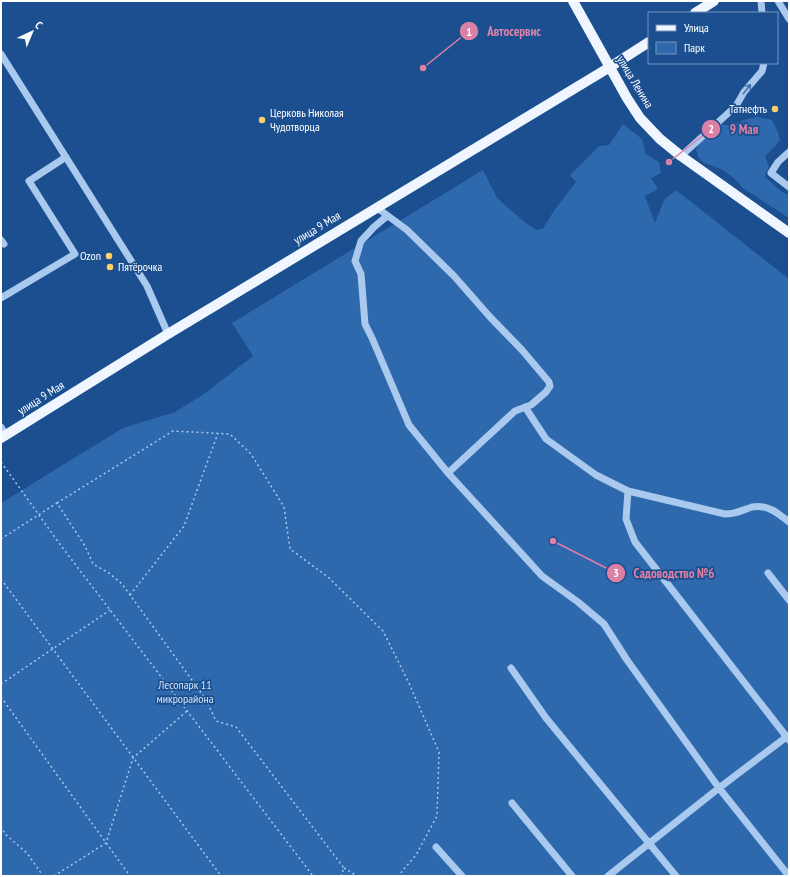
<svg xmlns="http://www.w3.org/2000/svg" width="790" height="877" font-family="'PT Sans Narrow',sans-serif">
	<rect width="100%" height="100%" fill="#1b4f8f"/>
	<path fill="#2e69ad" d="M758,117L772,120L778,132L780,140L777,144L765,156L769,167L766,172L765,177L782,192L789,195V218L743,188L734,178L721,169L704,163L698,157L696,149L701,141L715,133L719,123C730,129 737,121 748,119C751,118 754,117 758,117Z
		M623,124L642,139L646,154L659,162L661,173L651,178L658,189L645,196L655,223L664,200L676,190L789,279V876H1V503L123,428L175,412L204,394L253,356L232,323L483,170L497,198L525,222L536,230L543,229L553,212L576,182L570,175L599,146L609,145Z"/>
	<g fill="none" stroke-linecap="round" stroke-linejoin="round">
		<path stroke="#a9c9ee" stroke-width="1.5" stroke-dasharray="2 3" stroke-linecap="butt" d="M1,462L59,543L313,876
			M57,503L173,431L230,434L251,454L284,507L290,549L328,577L383,631L408,681L439,752L437,816L416,855L398,876
			M1,539L57,503L85,546L93,564L109,573L122,584L205,698L216,721L236,727L344,868L341,876
			M1,579L221,876
			M130,595L184,526L218,433
			M1,684L110,610
			M1,697L130,876
			M1,826L5,834L27,853L43,876
			M344,868L357,876
			M54,876L106,843L133,758L187,711"/>
		<path stroke="#a9c9ee" stroke-width="7" d="M761,1L762,13
			M778,1L789,19
			M1,54L147,286L168,334
			M789,152L778,162L771,173L789,187
			M681,156L736,106L744,92L762,71L764,63
			M376,207L407,230L454,276L490,317L522,350L549,382L550,386L546,392L531,405L515,411L448,473L542,576L578,602L604,624L627,660L719,788L789,876
			M387,216L374,227L361,241L355,261L361,274L365,324L372,338L409,425L448,473
			M1,240L4,244
			M1,298L75,254L29,181L66,157
			M525,407L546,439L596,475L628,491L725,514C737,514 742,510 752,507C767,504 778,513 789,522
			M1,427L6,435
			M628,491L626,519L635,542L789,740
			M768,573L789,600
			M511,668L546,718L676,876
			M512,803L572,876
			M436,847L462,876
			M608,876L719,788L789,735"/>
		<path stroke="#f0f6ff" stroke-width="10" d="M573,1L627,98L640,118L660,139L681,156L789,233
			M695,13L714,1
			M1,438L168,334L610,67L649,42"/>
	</g>
	<defs><path id="oneway-shaft" d="M-6 0H5M1.5-3L5.5 0L1.5 3" fill="none" stroke-width="1.6" stroke-linecap="round" stroke-linejoin="round"/></defs>
	<use stroke="#4674ac" href="#oneway-shaft" transform="translate(747 89) rotate(-52)"/>
	<g fill="#ffd166" stroke="#1b4f8f" stroke-width="1.5">
		<circle cx="775" cy="109" r="4"/>
		<circle cx="262" cy="120" r="4"/>
		<circle cx="109" cy="256" r="4"/>
		<circle cx="110" cy="267" r="4"/>
	</g>
	<g text-anchor="middle" stroke-width="3.5" stroke-linejoin="round" paint-order="stroke">
		<g font-size="12" fill="#fff" stroke="#1b4f8f">
			<text transform="translate(635 82) rotate(59)" y="4">улица Ленина</text>
			<text transform="translate(317 228) rotate(-31)" y="4">улица 9 Мая</text>
			<text transform="translate(41 398) rotate(-32)" y="4">улица 9 Мая</text>
		</g>
		<g font-size="12" fill="#fff" stroke="#1b4f8f" text-anchor="end">
			<text x="767" y="113">Татнефть</text>
			<text x="270" y="117" text-anchor="start">Церковь Николая<tspan x="270" dy="14">Чудотворца</tspan></text>
			<text x="101" y="260">Ozon</text>
			<text x="118" y="271" text-anchor="start">Пятёрочка</text>
		</g>
		<g font-size="12" fill="#cfe3fa" stroke="#1b4f8f">
			<text x="185" y="689">Лесопарк 11<tspan x="185" dy="14">микрорайона</tspan></text>
		</g>
	</g>
	<path fill="none" stroke="#dd80a5" stroke-width="1.5" d="M423 68L469 31M669 162L711 129M553 541L616 573"/>
	<g fill="#dd80a5" stroke="#1b4f8f" stroke-width="1.5">
		<circle cx="423" cy="68" r="4"/>
		<circle cx="669" cy="162" r="4"/>
		<circle cx="553" cy="541" r="4"/>
		<circle cx="469" cy="31" r="10"/>
		<circle cx="711" cy="129" r="10"/>
		<circle cx="616" cy="573" r="10"/>
	</g>
	<g font-size="12" text-anchor="middle" font-weight="bold" fill="#fff">
		<text x="469" y="36">1</text>
		<text x="711" y="133">2</text>
		<text x="616" y="577">3</text>
	</g>
	<g font-size="13" text-anchor="middle" font-weight="bold" fill="#dd80a5" stroke="#1b4f8f" stroke-width="3.5" stroke-linejoin="round" paint-order="stroke">
		<text x="514" y="36">Автосервис</text>
		<text x="744" y="134">9 Мая</text>
		<text x="674" y="578">Садоводство №6</text>
	</g>
	<rect width="790" height="877" fill="none" stroke="#ffffff" stroke-width="4"/>
	<rect x="648" y="12" width="130" height="52" fill="#1b4f8f" stroke="#7695bc"/>
	<rect x="656" y="25" width="20" height="6" fill="#f0f6ff" stroke="#7695bc"/>
	<text x="684" y="32" font-size="12" fill="#ffffff">Улица</text>
	<rect x="656" y="42" width="20" height="12" fill="#2e69ad" stroke="#7695bc"/>
	<text x="684" y="52" font-size="12" fill="#ffffff">Парк</text>
	<g transform="translate(32 32) rotate(44)" stroke="#1b4f8f" stroke-width="3" paint-order="stroke">
	<path d="M0-3L7 15L0 10L-7 15Z" fill="#ffffff"/>
	<text y="-6" font-size="11" font-weight="bold" text-anchor="middle" fill="#ffffff">С</text>
	</g>
</svg>
